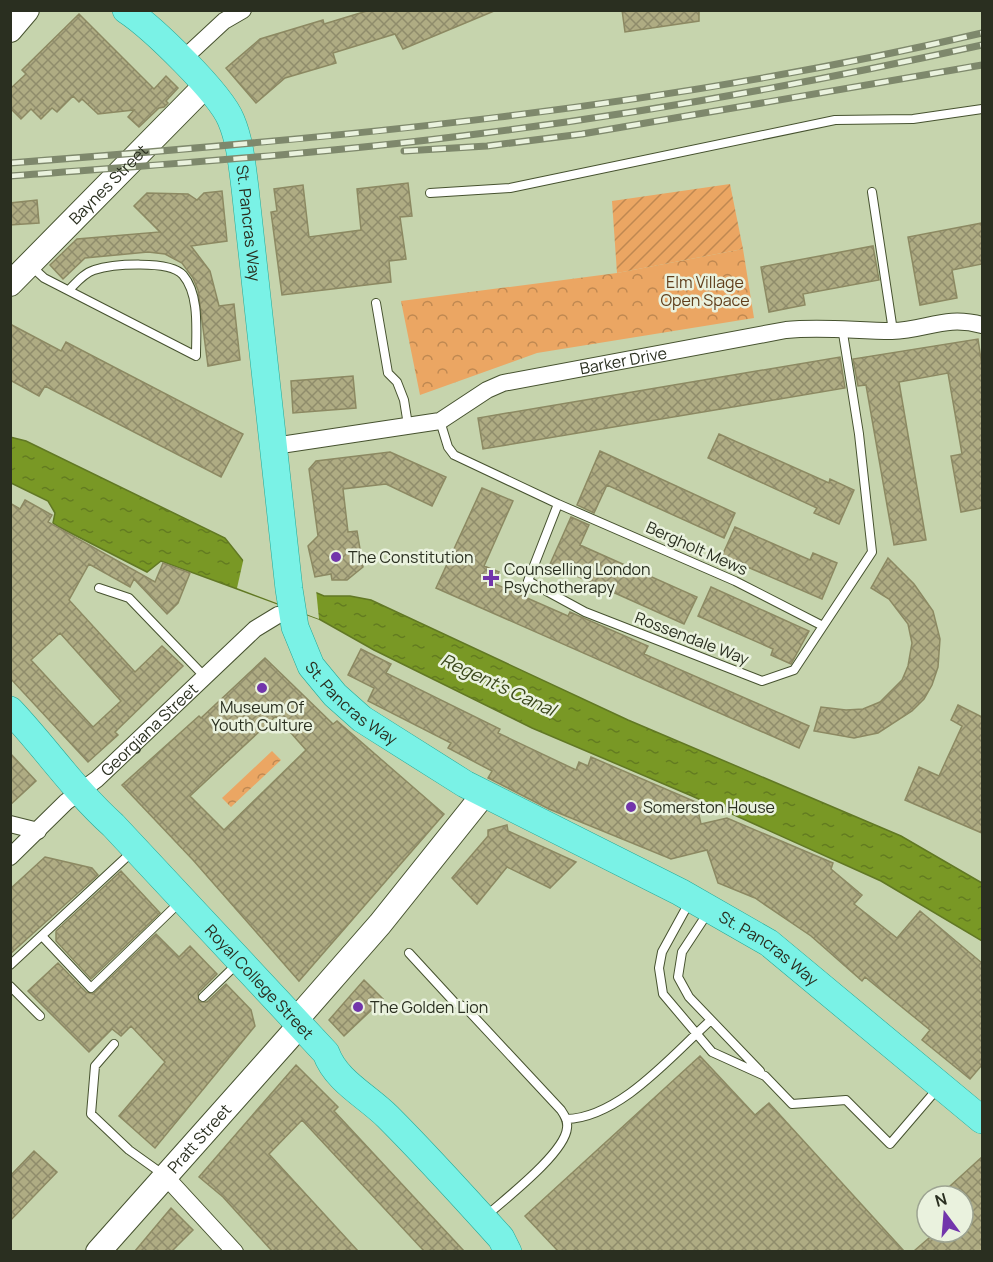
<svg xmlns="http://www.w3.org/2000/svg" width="993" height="1262" font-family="Manrope,sans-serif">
	<defs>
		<pattern id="park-crowns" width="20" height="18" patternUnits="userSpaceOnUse" patternTransform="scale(1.5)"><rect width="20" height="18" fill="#eba663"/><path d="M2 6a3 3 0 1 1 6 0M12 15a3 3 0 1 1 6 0" fill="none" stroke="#bf8851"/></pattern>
		<pattern id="garden-furrows" width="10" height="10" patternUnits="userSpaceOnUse" patternTransform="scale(1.5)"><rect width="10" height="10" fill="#eba663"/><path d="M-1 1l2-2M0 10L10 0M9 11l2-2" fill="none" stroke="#bf8851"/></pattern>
		<pattern id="water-ripples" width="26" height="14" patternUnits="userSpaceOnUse" patternTransform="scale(1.5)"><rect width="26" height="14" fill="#799825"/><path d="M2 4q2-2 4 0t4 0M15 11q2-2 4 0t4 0" fill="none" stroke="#637c20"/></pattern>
		<pattern id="building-cross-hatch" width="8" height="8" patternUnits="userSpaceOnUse" patternTransform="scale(1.5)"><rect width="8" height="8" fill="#afac83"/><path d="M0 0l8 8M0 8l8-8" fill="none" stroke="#8f8c6b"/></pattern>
	</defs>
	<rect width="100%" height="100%" fill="#c6d4ad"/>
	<path fill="url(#park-crowns)" d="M743,249L754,318L537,353L420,395L401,301L617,273Z
		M272,751L281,760L231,807L222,798Z"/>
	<path fill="url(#garden-furrows)" d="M730,184L743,249L617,273L612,201Z"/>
	<path fill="url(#water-ripples)" stroke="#617824" stroke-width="1.5" d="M10,437L26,441L225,538L244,562L324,596H350L371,600L628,720L901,836L982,883V941L881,881L692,796L532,728L374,650L319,619L161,561L147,572L59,527L53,523L55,513L48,501L11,483Z"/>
	<path fill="#c6d4ad" d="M244,557L316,589L319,619L237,588Z"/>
	<path fill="url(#building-cross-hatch)" stroke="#8c8962" stroke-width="1.5" fill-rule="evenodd" d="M370,10L494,11L403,49L395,34L333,53L336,63L285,78L256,103L226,68L260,39L323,20L324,24Z
		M622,10H699V21L625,32Z
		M79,14L154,89L166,76L178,88L166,101L168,103L164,107L159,108L139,127L128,117L134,110L98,114L82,99L79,102L73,96L57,112L52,108L41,119L31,109L21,119L10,108V89L26,74L22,70Z
		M408,183L412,216L400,217L406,259L389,261L391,282L282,295L271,212L277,211L274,189L303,185L309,237L361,230L357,189Z
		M222,191L227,241L191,246L210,271L219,306L234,304L240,360L208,366L198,290L193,278L182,263L165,254L148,252L85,258L63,279L50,265L77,239L160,232L134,206L147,193L188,194L197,200L204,193Z
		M37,200L39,223L10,225V203Z
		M982,223V264L952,270L957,298L920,305L908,237Z
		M873,246L879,280L803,294L805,305L769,312L761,267Z
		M10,324L61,351L66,342L243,434L221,477L45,386L39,396L10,380Z
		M978,339L982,366V508L961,512L951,456L962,454L948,373L899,382L926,540L894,545L866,385L858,386L853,359Z
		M840,357L845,388L483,449L478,418Z
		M353,376L356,408L293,413L291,381Z
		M719,434L829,483L830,479L854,490L839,524L814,513L817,508L708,458Z
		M600,451L735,513L724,538L607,485L594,513L577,505Z
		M390,452L446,477L432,506L386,484L343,489L348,532L357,531L363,567L347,580H332L331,574L315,577L308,546L318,536L309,469L316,461Z
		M482,488L513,501L484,566L499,572L493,583L568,616L570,612L648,646L644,654L809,726L799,748L436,588Z
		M25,500L52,515L48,522L155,582L163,563L190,573L178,603L167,614L134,579L130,587L89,564L69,600L135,672L162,646L183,666L115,732L118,735L88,762L10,678V503L20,509ZM60,633L121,701L93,727L31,660Z
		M571,517L589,525L580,545L697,597L684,624L550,564Z
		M735,527L810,560L813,553L837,563L822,599L722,556Z
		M888,558L914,584L933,611L940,639L938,667L932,685L924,699L912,711L878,733L854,738L814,731L821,707L846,710L863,709L880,702L902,680L908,666L912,643L908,624L889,599L871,588Z
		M711,587L809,631L791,664L771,655L773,649L698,616Z
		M361,649L391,664L386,673L500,729L498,733L576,770L579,762L588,766L591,757L696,802L701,824L727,818L833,863L831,869L862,895L854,904L897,938L920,911L982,963V1065L970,1079L922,1040L930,1030L865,977L862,981L811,936L755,898L718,883L707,850L671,859L549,809L488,778L492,771L448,748L451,743L368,701L374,688L348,675Z
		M265,658L333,724L337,721L444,814L299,981L193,860L122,785L199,716L201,718ZM276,716L306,750L224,830L190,796Z
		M958,705L982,717V833L905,800L919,767L939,776L962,726L951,720Z
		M10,753L36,781L10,805Z
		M507,825L508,831L576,862L550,888L507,867L477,904L452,878L488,836V830Z
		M45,857L92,868L98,875L10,954V889Z
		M121,871L160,913L91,979L56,941V931Z
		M156,934L179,957L190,946L217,974L198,993L199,1002H207L226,984L251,1010L255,1026L155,1148L119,1116L165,1062L131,1026L121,1036L112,1029L89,1052L28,991L58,963L86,992L93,994Z
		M364,980L383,999L344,1036L329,1020Z
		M700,1056L755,1115L769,1103L904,1251H558L525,1216Z
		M296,1065L338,1107L334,1111L464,1251H424L302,1120L269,1154L358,1251H272L223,1197L199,1177Z
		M34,1151L57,1172L10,1221V1176Z
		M982,1157V1251H914L936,1232H963V1196H959L950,1186Z
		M171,1208L193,1230L172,1251H135Z"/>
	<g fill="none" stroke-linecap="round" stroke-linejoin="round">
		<defs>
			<path id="lane" d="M872,192L893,331
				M430,193L510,188L835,120L913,119L982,109
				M31,266L44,278L196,356C196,331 200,295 183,275C170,260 112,264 94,270C84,273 76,283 69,290
				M376,303L388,373L397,382L404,400L408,425
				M440,421L448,447L454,455L558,504L528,581L585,612L762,681L794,670L872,552L859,434L842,327
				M558,504L735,581L821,625
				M99,588L129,598L205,677
				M690,901L662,952L659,968L663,994L712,1052L765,1076L792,1104L846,1100L890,1144L938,1088
				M709,911L682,952L678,977L689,997L760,1071
				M42,936L91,988L181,901
				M409,953L455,1003L465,1007L561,1110C565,1116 568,1121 567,1128C565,1153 505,1199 486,1216
				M10,965L133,851
				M10,986L40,1016
				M203,997L237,964
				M114,1044L95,1066L91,1114L129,1150L164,1175
				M566,1119C620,1118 673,1054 711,1020"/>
			<g id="street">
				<path d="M182,60L224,21L243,10"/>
				<path id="s1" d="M274,446L440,421L487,390L503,383L786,330C822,326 856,331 892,331C927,330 945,315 982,325"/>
				<path d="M10,824L38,831"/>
				<path id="s2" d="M10,857L66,802L97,779L255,629L278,615L293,614"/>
				<path d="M165,1176L235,1252"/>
			</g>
			<g id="secondary">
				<path d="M10,30L27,10"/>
				<path id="s3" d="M10,284L205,86"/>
				<path d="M296,1020L380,924L484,794"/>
				<path id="s4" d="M98,1252L300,1025"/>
			</g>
			<g id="primary">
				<path id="s5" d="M126,10C152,27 220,93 231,120C240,141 242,165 245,188L289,589L295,627L311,666L335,695L362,719L465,784L680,892L769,943L982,1120"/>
				<path id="s6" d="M10,710C46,748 75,791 113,825L326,1053C336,1081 367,1096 388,1117C427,1156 464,1197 501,1238L508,1252"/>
			</g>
		</defs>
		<use href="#lane" stroke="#46522f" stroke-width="10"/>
		<use href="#street" stroke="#46522f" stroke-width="18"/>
		<use href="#secondary" stroke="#46522f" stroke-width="26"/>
		<use href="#primary" stroke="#25a896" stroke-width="28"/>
		<use href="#lane" stroke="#fff" stroke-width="8"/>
		<use href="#street" stroke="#fff" stroke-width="16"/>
		<use href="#secondary" stroke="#fff" stroke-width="24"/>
		<use href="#primary" stroke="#7af2e6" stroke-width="27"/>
		<defs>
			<path id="rail" d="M404,151L487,146L582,134L982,65
				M10,163C340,138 660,109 982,33
				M10,176C166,164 322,154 477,134C647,113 815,82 982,45"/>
		</defs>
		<use href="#rail" stroke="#7e886c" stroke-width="7"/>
		<use href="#rail" stroke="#eaf2de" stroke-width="4.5" stroke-dasharray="14" stroke-linecap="butt"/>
	</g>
	<g fill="#7235ab" stroke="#eaf2de" stroke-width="2">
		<circle cx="336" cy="557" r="6"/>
		<path d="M488 569h6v6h6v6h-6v6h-6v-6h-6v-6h6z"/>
		<circle cx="262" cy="688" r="6"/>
		<circle cx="631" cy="807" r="6"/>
		<circle cx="358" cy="1007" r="6"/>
	</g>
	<g text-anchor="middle" stroke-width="5" stroke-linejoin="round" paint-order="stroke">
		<g font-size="16" fill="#2a2f20" stroke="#eaf2de">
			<text dy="6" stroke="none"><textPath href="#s3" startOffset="140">Baynes Street</textPath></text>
			<text dy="6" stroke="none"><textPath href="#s5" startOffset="258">St. Pancras Way</textPath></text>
			<text dy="6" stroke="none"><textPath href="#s1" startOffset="364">Barker Drive</textPath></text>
			<text transform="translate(697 548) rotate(24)" y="6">Bergholt Mews</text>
			<text transform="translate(692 638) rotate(21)" y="6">Rossendale Way</text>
			<text dy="6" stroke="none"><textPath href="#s5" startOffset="762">St. Pancras Way</textPath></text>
			<text dy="6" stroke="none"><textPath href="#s2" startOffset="189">Georgiana Street</textPath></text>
			<text dy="6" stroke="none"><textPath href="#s5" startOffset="1248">St. Pancras Way</textPath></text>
			<text dy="6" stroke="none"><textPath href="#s6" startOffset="369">Royal College Street</textPath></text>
			<text dy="6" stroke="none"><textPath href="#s4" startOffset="152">Pratt Street</textPath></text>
		</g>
		<g font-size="16" fill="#613f1c" stroke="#eaf2de">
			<text x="705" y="288">Elm Village<tspan x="705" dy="18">Open Space</tspan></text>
		</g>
		<g font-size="16" fill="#2a2f20" stroke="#eaf2de" text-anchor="start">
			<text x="348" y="563">The Constitution</text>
			<text x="504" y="575">Counselling London<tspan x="504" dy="18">Psychotherapy</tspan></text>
			<text x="262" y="713" text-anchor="middle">Museum Of<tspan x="262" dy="18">Youth Culture</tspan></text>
			<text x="643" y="813">Somerston House</text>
			<text x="370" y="1013">The Golden Lion</text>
		</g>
		<g font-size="18" font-style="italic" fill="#3a471b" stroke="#eaf2de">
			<text transform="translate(498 685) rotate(25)" y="6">Regent's Canal</text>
		</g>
	</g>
	<rect width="993" height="1262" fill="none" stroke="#2a2f20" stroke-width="24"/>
	<g transform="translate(945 1214) rotate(344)"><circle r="28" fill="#eaf2de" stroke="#9da492" stroke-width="1.5"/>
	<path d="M0-4.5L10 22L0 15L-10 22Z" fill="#7235ab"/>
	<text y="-9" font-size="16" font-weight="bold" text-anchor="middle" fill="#2a2f20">N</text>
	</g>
</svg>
